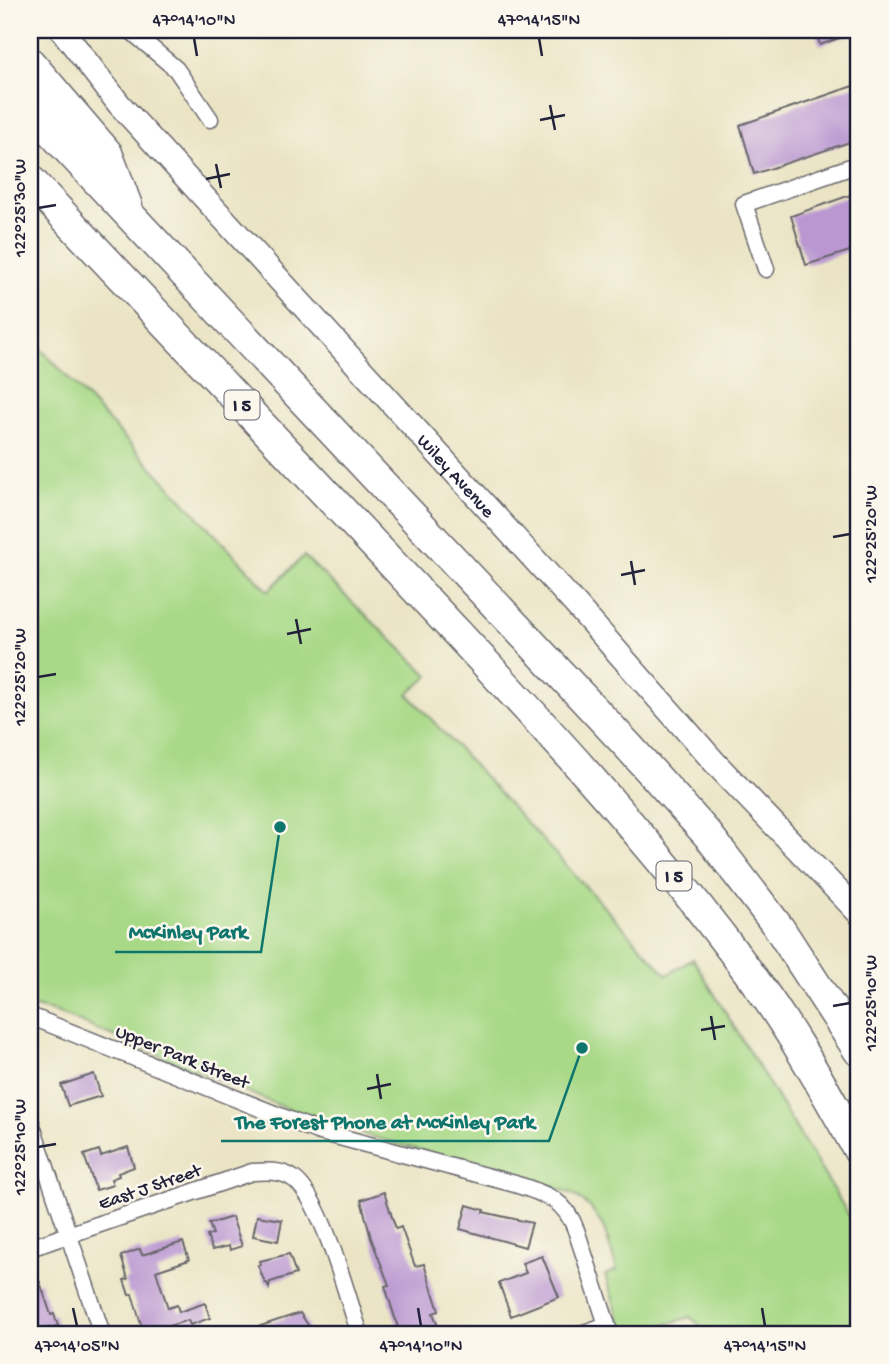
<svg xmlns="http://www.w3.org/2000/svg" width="889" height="1364" font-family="'Gochi Hand',sans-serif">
	<rect width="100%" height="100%" fill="#fbf7ec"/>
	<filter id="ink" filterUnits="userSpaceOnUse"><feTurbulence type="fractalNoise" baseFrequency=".0143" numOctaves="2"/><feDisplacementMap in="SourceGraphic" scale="14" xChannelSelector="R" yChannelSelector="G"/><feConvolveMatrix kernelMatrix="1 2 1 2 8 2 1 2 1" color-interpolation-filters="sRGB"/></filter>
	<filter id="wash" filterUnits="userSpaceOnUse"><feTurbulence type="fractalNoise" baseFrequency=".00686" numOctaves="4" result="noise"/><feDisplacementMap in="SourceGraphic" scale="28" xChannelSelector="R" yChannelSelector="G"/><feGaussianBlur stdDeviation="1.57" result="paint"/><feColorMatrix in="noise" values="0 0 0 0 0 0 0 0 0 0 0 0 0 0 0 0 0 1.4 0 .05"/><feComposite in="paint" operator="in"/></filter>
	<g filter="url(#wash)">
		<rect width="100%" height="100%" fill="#eae4c4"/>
		<path fill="#a8d987" stroke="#657e61" stroke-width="2" d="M30,326L40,348L268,591L304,556L429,676L408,694L667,975L693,959L859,1232V1334H710L690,1317L634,1334H624L605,1275L617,1270L604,1228L591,1208L573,1194L524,1176L496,1172L370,1136L288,1109L56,1012L30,1006Z"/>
		<g id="blocks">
			<path fill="#ba97d1" d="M815,30H858L859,31L820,45Z
				M859,84V139L754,174L740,125Z
				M859,192V248L806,265L791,216Z
				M94,1074L101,1096L68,1106L61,1085Z
				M128,1147L134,1167L118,1173L119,1176L111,1179L113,1185L96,1190L84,1155L99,1150L101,1156Z
				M384,1192L396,1229L401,1227L415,1266L424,1264L439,1311L433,1313L441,1334H400L385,1286L389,1285L371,1238L361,1200Z
				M467,1205L484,1210L483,1212L532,1223L525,1247L460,1229Z
				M257,1216L282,1220L278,1241L253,1236Z
				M232,1217L242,1246L230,1250L229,1246L212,1250L207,1236L213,1234L209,1224Z
				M183,1242L189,1260L156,1271L168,1308L177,1305L179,1312L205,1303L210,1318L190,1325L188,1320L144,1334L132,1294L129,1295L124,1280L128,1279L121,1256L140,1249L142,1255Z
				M289,1254L296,1274L270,1282L269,1288L267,1283H265L258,1265L261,1264L260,1261Z
				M542,1256L559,1297L511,1316L499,1283L526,1273L522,1263Z
				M40,1282L51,1315L54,1314L58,1326L47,1328L49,1334H30V1285Z
				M300,1313L308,1325V1334H242V1332Z"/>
		</g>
	</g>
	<g filter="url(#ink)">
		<use href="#blocks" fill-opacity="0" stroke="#68666b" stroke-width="2"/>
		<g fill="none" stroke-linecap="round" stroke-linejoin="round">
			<defs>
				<path id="street" d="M130,30L176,69L210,119
					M766,269L744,204L859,164
					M30,1016L317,1131L515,1184C545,1194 564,1198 576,1230L610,1334
					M30,1120L102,1334
					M30,1248L252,1172C266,1171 282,1170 294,1179C323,1200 347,1298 360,1334
					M581,1334L607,1325"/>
				<g id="secondary">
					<path id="s1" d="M62,30L119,104L576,605L717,765L859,913"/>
				</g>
				<path id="highway" d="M30,63L107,153L127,206
					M30,109L629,747L708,835L779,928L859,1051
					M30,180C148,305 265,430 383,554C512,691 644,829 755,981C794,1034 826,1093 859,1151"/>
			</defs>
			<use href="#street" stroke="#68666b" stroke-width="19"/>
			<use href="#secondary" stroke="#68666b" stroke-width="26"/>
			<use href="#highway" stroke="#68666b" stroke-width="33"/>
			<use href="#street" stroke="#fff" stroke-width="16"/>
			<use href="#secondary" stroke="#fff" stroke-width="23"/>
			<use href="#highway" stroke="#fff" stroke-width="30"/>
		</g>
	</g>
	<path fill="none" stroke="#22223b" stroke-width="2.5" d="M194,38L197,56M539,38L542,56M550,105L555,130M540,120L565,115M216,164L221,188M206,179L230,174M38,208L56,205M833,537L850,534M631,561L635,585M621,575L645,570M296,619L301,644M287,634L311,629M38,677L56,674M833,1006L850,1003M711,1016L715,1040M701,1030L725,1026M377,1074L381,1099M367,1089L391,1084M38,1147L56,1144M73,1308L77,1326M418,1308L421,1326M762,1308L765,1326"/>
	<g text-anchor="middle" stroke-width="5" stroke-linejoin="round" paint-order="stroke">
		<g fill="#fbf7ec" stroke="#636270" stroke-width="2">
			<rect x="224.5" y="390.5" width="35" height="29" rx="5"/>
			<rect x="656.5" y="861.5" width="35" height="29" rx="5"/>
		</g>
		<g font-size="18" font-weight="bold" fill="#22223b">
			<text x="242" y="411">I 5</text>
			<text x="674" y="882">I 5</text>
		</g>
		<g font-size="19" fill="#22223b" stroke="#fbf7ec">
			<text dy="7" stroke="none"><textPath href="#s1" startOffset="595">Wiley Avenue</textPath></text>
			<text transform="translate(183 1055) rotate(22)" y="7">Upper Park Street</text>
			<text transform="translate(149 1185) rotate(-19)" y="7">East J Street</text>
		</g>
	</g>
	<path fill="none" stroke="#0f766e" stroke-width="2.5" d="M280 827L261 952H115M582 1048L549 1141H221"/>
	<g fill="#0f766e" stroke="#fbf7ec" stroke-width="2.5">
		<circle cx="280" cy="827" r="7"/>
		<circle cx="582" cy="1048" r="7"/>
	</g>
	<g font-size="21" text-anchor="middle" font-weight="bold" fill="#0f766e" stroke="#fbf7ec" stroke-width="5" stroke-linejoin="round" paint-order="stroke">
		<text x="188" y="938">McKinley Park</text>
		<text x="385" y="1128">The Forest Phone at McKinley Park</text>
	</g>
	<rect width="889" height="1364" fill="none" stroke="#fbf7ec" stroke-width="77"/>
	<rect x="38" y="38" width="812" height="1288" fill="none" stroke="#22223b" stroke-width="2.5"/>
	<g font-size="18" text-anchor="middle" fill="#22223b">
		<text x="194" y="25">47°14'10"N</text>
		<text x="539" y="25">47°14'15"N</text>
		<text transform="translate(19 208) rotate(-90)" y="6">122°25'30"W</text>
		<text transform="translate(870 534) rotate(-90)" y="6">122°25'20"W</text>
		<text transform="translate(19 677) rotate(-90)" y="6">122°25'20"W</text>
		<text transform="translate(870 1003) rotate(-90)" y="6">122°25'10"W</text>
		<text transform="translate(19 1147) rotate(-90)" y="6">122°25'10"W</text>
		<text x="77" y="1351">47°14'05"N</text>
		<text x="421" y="1351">47°14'10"N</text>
		<text x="765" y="1351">47°14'15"N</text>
	</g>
</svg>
